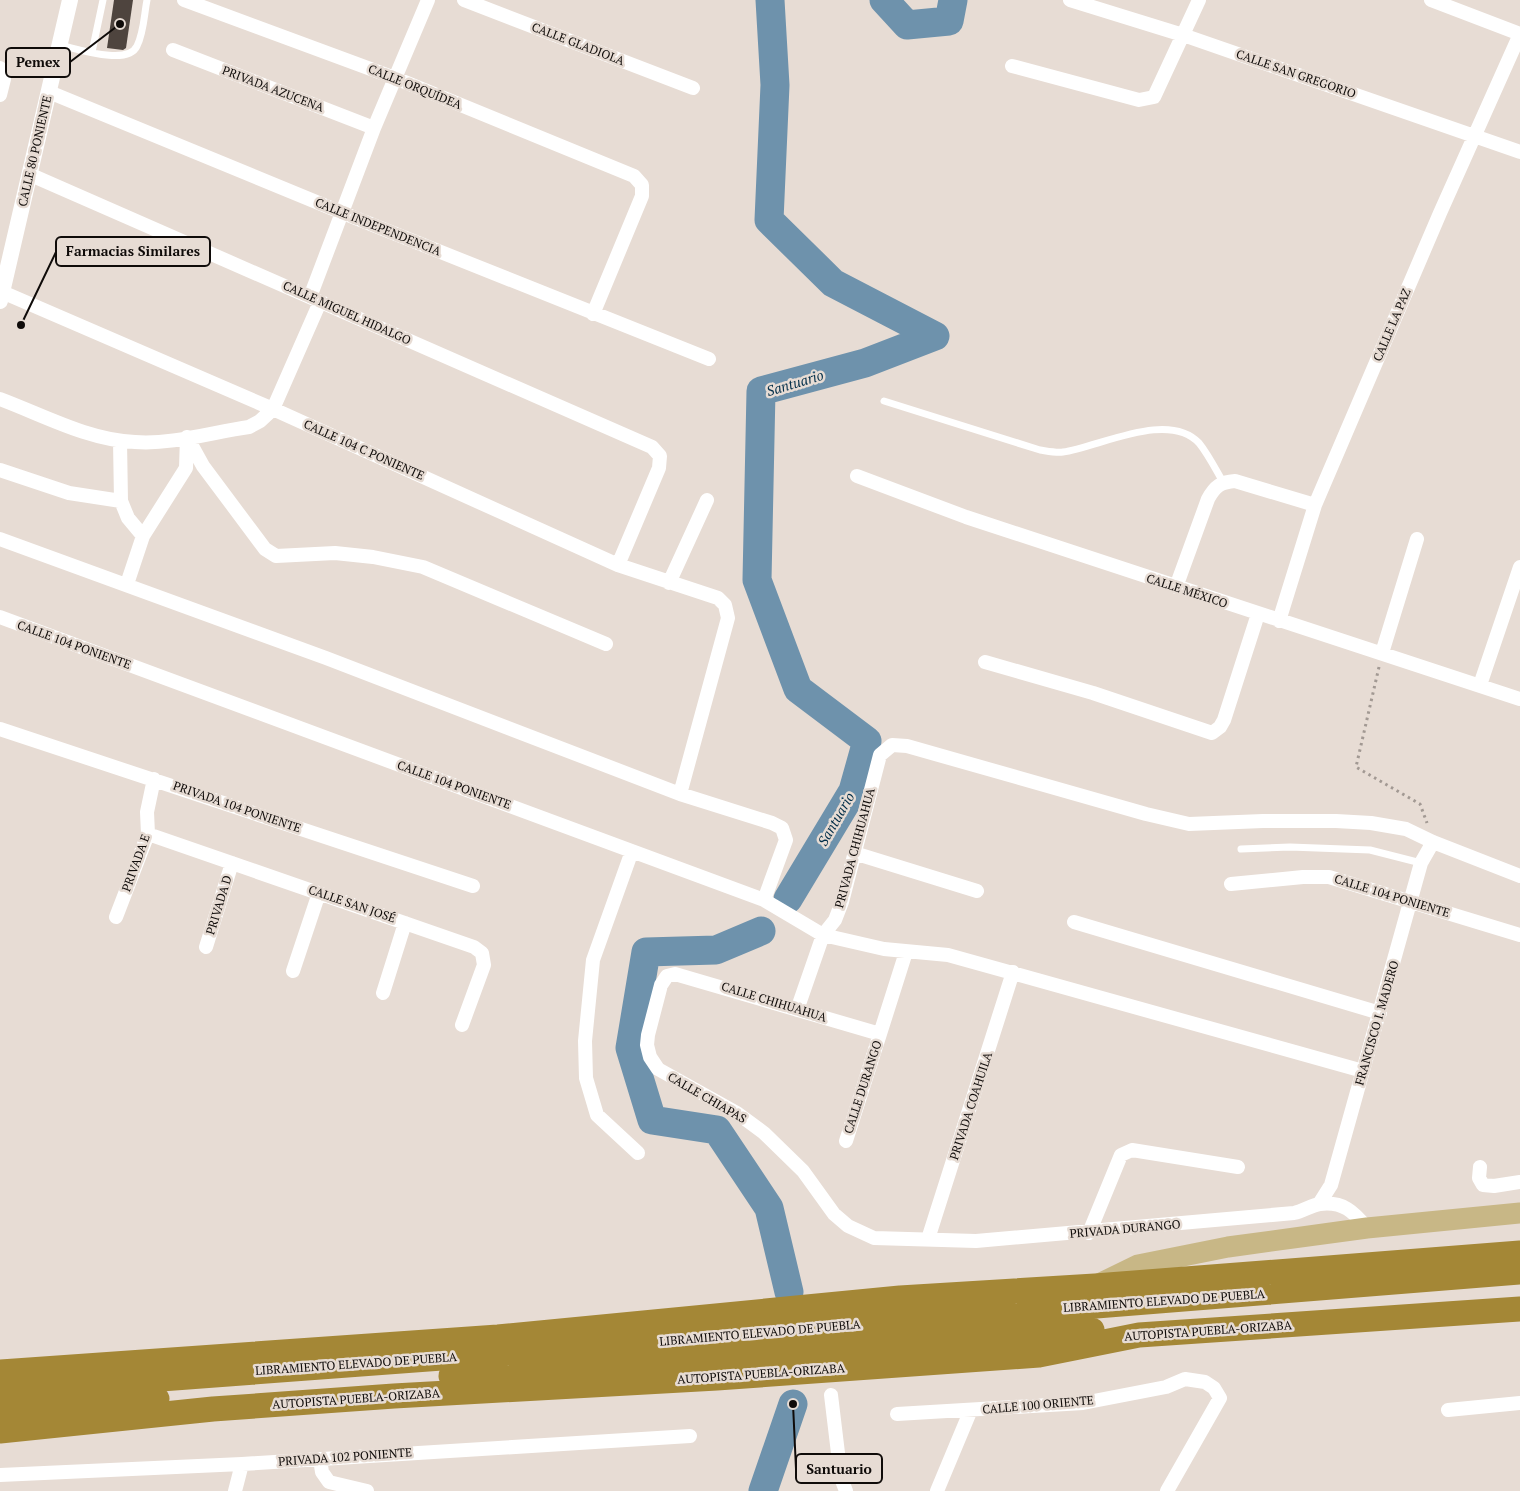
<svg xmlns="http://www.w3.org/2000/svg" width="1520" height="1491" font-family="'PT Serif',serif">
	<rect width="100%" height="100%" fill="#e7dcd4"/>
	<g fill="none" stroke-linecap="round" stroke-linejoin="round">
		<path stroke="#6e92ac" stroke-width="29" d="M770,0L775,85L769,220L833,283L935,336L865,363L761,391L757,580L798,689L867,741L853,791L788,899
			M884,0L907,25L949,21L953,0
			M761,931L716,950L646,952L630,1048L652,1120L717,1130L769,1208L789,1292
			M763,1491L793,1404"/>
	</g>
	<path fill="#4e443e" d="M114,0H133L126,48L123,50L107,48Z"/>
	<g fill="none" stroke-linecap="round" stroke-linejoin="round">
		<path stroke="#a29993" stroke-width="3" stroke-dasharray="2.5 4" stroke-linecap="butt" d="M1379,667L1356,767L1420,804L1427,823"/>
		<path stroke="#fff" stroke-width="7" d="M60,45C78,49 128,66 137,46C144,32 144,15 147,0
			M92,52L103,0
			M884,401L1040,450C1047,451 1056,453 1063,452C1099,447 1168,410 1199,443C1208,454 1216,470 1223,482
			M1241,849L1290,847L1370,850L1421,863"/>
		<path stroke="#fff" stroke-width="14" d="M184,0L395,78L634,176L642,185V196L593,314
			M464,0L693,88
			M1070,0L1183,35L1520,152
			M1431,0L1520,34
			M173,50L374,128
			M1012,66L1139,100L1154,97L1199,0
			M0,68L4,79L0,95
			M49,92L343,213L709,359
			M31,175L652,447L660,456L659,468L618,565
			M2,292L273,409L618,565L718,598L725,605L728,618L680,794
			M310,297L374,128L428,0
			M0,399C43,415 88,440 135,442C171,445 213,432 249,427L260,421L273,409L320,302
			M187,437L203,466L265,549L276,556L335,553L373,557L423,567L606,644
			M120,441L121,501L128,518L143,536
			M0,470L69,493L121,501
			M857,476L966,517L1520,699
			M0,539L326,658L680,794L772,823L782,828L786,840L764,900
			M669,583L707,500
			M127,584L143,536L186,468L187,437
			M1176,587L1208,499C1215,486 1221,482 1235,481L1315,505
			M0,617L764,900L823,935L884,949L948,955L1363,1071
			M1279,621L1315,505L1440,213L1520,34
			M1382,653L1417,539
			M985,662L1093,693L1212,733L1220,727L1224,720L1258,614
			M1480,685L1520,567
			M0,729L473,886
			M148,834L474,947L482,953L484,965L462,1025
			M632,851L593,960L585,1041L586,1078L597,1115L638,1153
			M854,853L977,891
			M1231,884L1303,877H1329L1520,935
			M116,917L148,834L147,812L154,779
			M1074,922L1380,1013
			M206,947L232,863
			M293,971L319,893
			M383,993L405,923
			M797,1010L823,935L835,920L842,902L880,755L892,745L907,746L1146,814L1189,824L1263,821H1336L1371,823L1406,829L1433,842L1520,876
			M880,1034L675,974L667,976L661,985L648,1035L647,1045L650,1057L658,1069L737,1113L764,1133L803,1171L834,1214L848,1226L874,1238L976,1241L1294,1213C1303,1211 1312,1205 1320,1204C1343,1201 1354,1212 1367,1228
			M846,1141L906,952
			M1480,1167L1479,1178L1483,1185L1494,1186L1520,1182
			M1319,1204L1331,1185L1421,863L1433,842
			M1089,1233L1121,1155L1132,1150L1238,1167
			M928,1239L1013,972
			M831,1395L841,1478L846,1491
			M1448,1410L1520,1403
			M897,1414L1083,1403L1166,1387L1185,1379L1205,1382L1214,1388L1220,1398L1167,1491
			M320,1459L322,1472L329,1482L367,1491
			M0,1475L242,1464L690,1436
			M235,1491L242,1464
			M937,1491L970,1412"/>
		<path stroke="#fff" stroke-width="16" d="M0,301L70,0"/>
		<path stroke="#c8b786" stroke-width="21" d="M1101,1283L1138,1265L1228,1247L1367,1228L1520,1213"/>
		<path stroke="#a48736" stroke-width="25" d="M0,1372L498,1337L900,1298L1095,1286L1520,1253
			M451,1376L1092,1330
			M0,1391L522,1352L1520,1272
			M0,1411L157,1399
			M0,1431L213,1409L394,1396L717,1378L1039,1355L1139,1335L1520,1309"/>
	</g>
	<g text-anchor="middle" stroke-width="5" stroke-linejoin="round" paint-order="stroke">
		<g font-size="12" fill="#0f0b09" stroke="#e7dcd4">
			<text transform="translate(578 44) rotate(21)" y="4">CALLE GLADIOLA</text>
			<text transform="translate(1296 74) rotate(19)" y="4">CALLE SAN GREGORIO</text>
			<text transform="translate(415 87) rotate(22)" y="4">CALLE ORQUÍDEA</text>
			<text transform="translate(273 89) rotate(21)" y="4">PRIVADA AZUCENA</text>
			<text transform="translate(35 151) rotate(-77)" y="4">CALLE 80 PONIENTE</text>
			<text transform="translate(378 227) rotate(22)" y="4">CALLE INDEPENDENCIA</text>
			<text transform="translate(347 313) rotate(24)" y="4">CALLE MIGUEL HIDALGO</text>
			<text transform="translate(1392 325) rotate(-67)" y="4">CALLE LA PAZ</text>
			<text transform="translate(364 450) rotate(24)" y="4">CALLE 104 C PONIENTE</text>
			<text transform="translate(1187 591) rotate(18)" y="4">CALLE MÉXICO</text>
			<text transform="translate(74 645) rotate(20)" y="4">CALLE 104 PONIENTE</text>
			<text transform="translate(454 785) rotate(20)" y="4">CALLE 104 PONIENTE</text>
			<text transform="translate(237 807) rotate(19)" y="4">PRIVADA 104 PONIENTE</text>
			<text transform="translate(855 848) rotate(-75)" y="4">PRIVADA CHIHUAHUA</text>
			<text transform="translate(136 863) rotate(-70)" y="4">PRIVADA E</text>
			<text transform="translate(1392 896) rotate(17)" y="4">CALLE 104 PONIENTE</text>
			<text transform="translate(352 904) rotate(19)" y="4">CALLE SAN JOSÉ</text>
			<text transform="translate(219 905) rotate(-73)" y="4">PRIVADA D</text>
			<text transform="translate(774 1002) rotate(17)" y="4">CALLE CHIHUAHUA</text>
			<text transform="translate(1377 1023) rotate(-74)" y="4">FRANCISCO I. MADERO</text>
			<text transform="translate(863 1087) rotate(-72)" y="4">CALLE DURANGO</text>
			<text transform="translate(707 1098) rotate(30)" y="4">CALLE CHIAPAS</text>
			<text transform="translate(971 1106) rotate(-72)" y="4">PRIVADA COAHUILA</text>
			<text transform="translate(1125 1229) rotate(-5)" y="4">PRIVADA DURANGO</text>
			<text transform="translate(1164 1301) rotate(-4)" y="4">LIBRAMIENTO ELEVADO DE PUEBLA</text>
			<text transform="translate(1208 1331) rotate(-4)" y="4">AUTOPISTA PUEBLA-ORIZABA</text>
			<text transform="translate(760 1333) rotate(-5)" y="4">LIBRAMIENTO ELEVADO DE PUEBLA</text>
			<text transform="translate(356 1364) rotate(-4)" y="4">LIBRAMIENTO ELEVADO DE PUEBLA</text>
			<text transform="translate(761 1374) rotate(-4)" y="4">AUTOPISTA PUEBLA-ORIZABA</text>
			<text transform="translate(356 1399) rotate(-4)" y="4">AUTOPISTA PUEBLA-ORIZABA</text>
			<text transform="translate(1038 1405) rotate(-5)" y="4">CALLE 100 ORIENTE</text>
			<text transform="translate(345 1457) rotate(-4)" y="4">PRIVADA 102 PONIENTE</text>
		</g>
		<g font-size="14" font-style="italic" fill="#002d48" stroke="#e7dcd4">
			<text transform="translate(795 383) rotate(-17)" y="5">Santuario</text>
			<text transform="translate(836 819) rotate(-60)" y="5">Santuario</text>
		</g>
	</g>
	<path fill="none" stroke="#0f0b09" stroke-width="2" d="M120 24L70 62M21 325L56 252M793 1404L796 1469"/>
	<g fill="#0f0b09" stroke="#e7dcd4" stroke-width="2">
		<circle cx="120" cy="24" r="5"/>
		<circle cx="21" cy="325" r="5"/>
		<circle cx="793" cy="1404" r="5"/>
	</g>
	<g fill="#e7dcd4" stroke="#0f0b09" stroke-width="2">
		<rect x="6" y="48" width="64" height="29" rx="5"/>
		<rect x="56" y="237" width="154" height="29" rx="5"/>
		<rect x="796" y="1454" width="86" height="29" rx="5"/>
	</g>
	<g font-size="14" text-anchor="middle" font-weight="bold" fill="#0f0b09">
		<text x="38" y="67">Pemex</text>
		<text x="133" y="256">Farmacias Similares</text>
		<text x="839" y="1474">Santuario</text>
	</g>
</svg>
